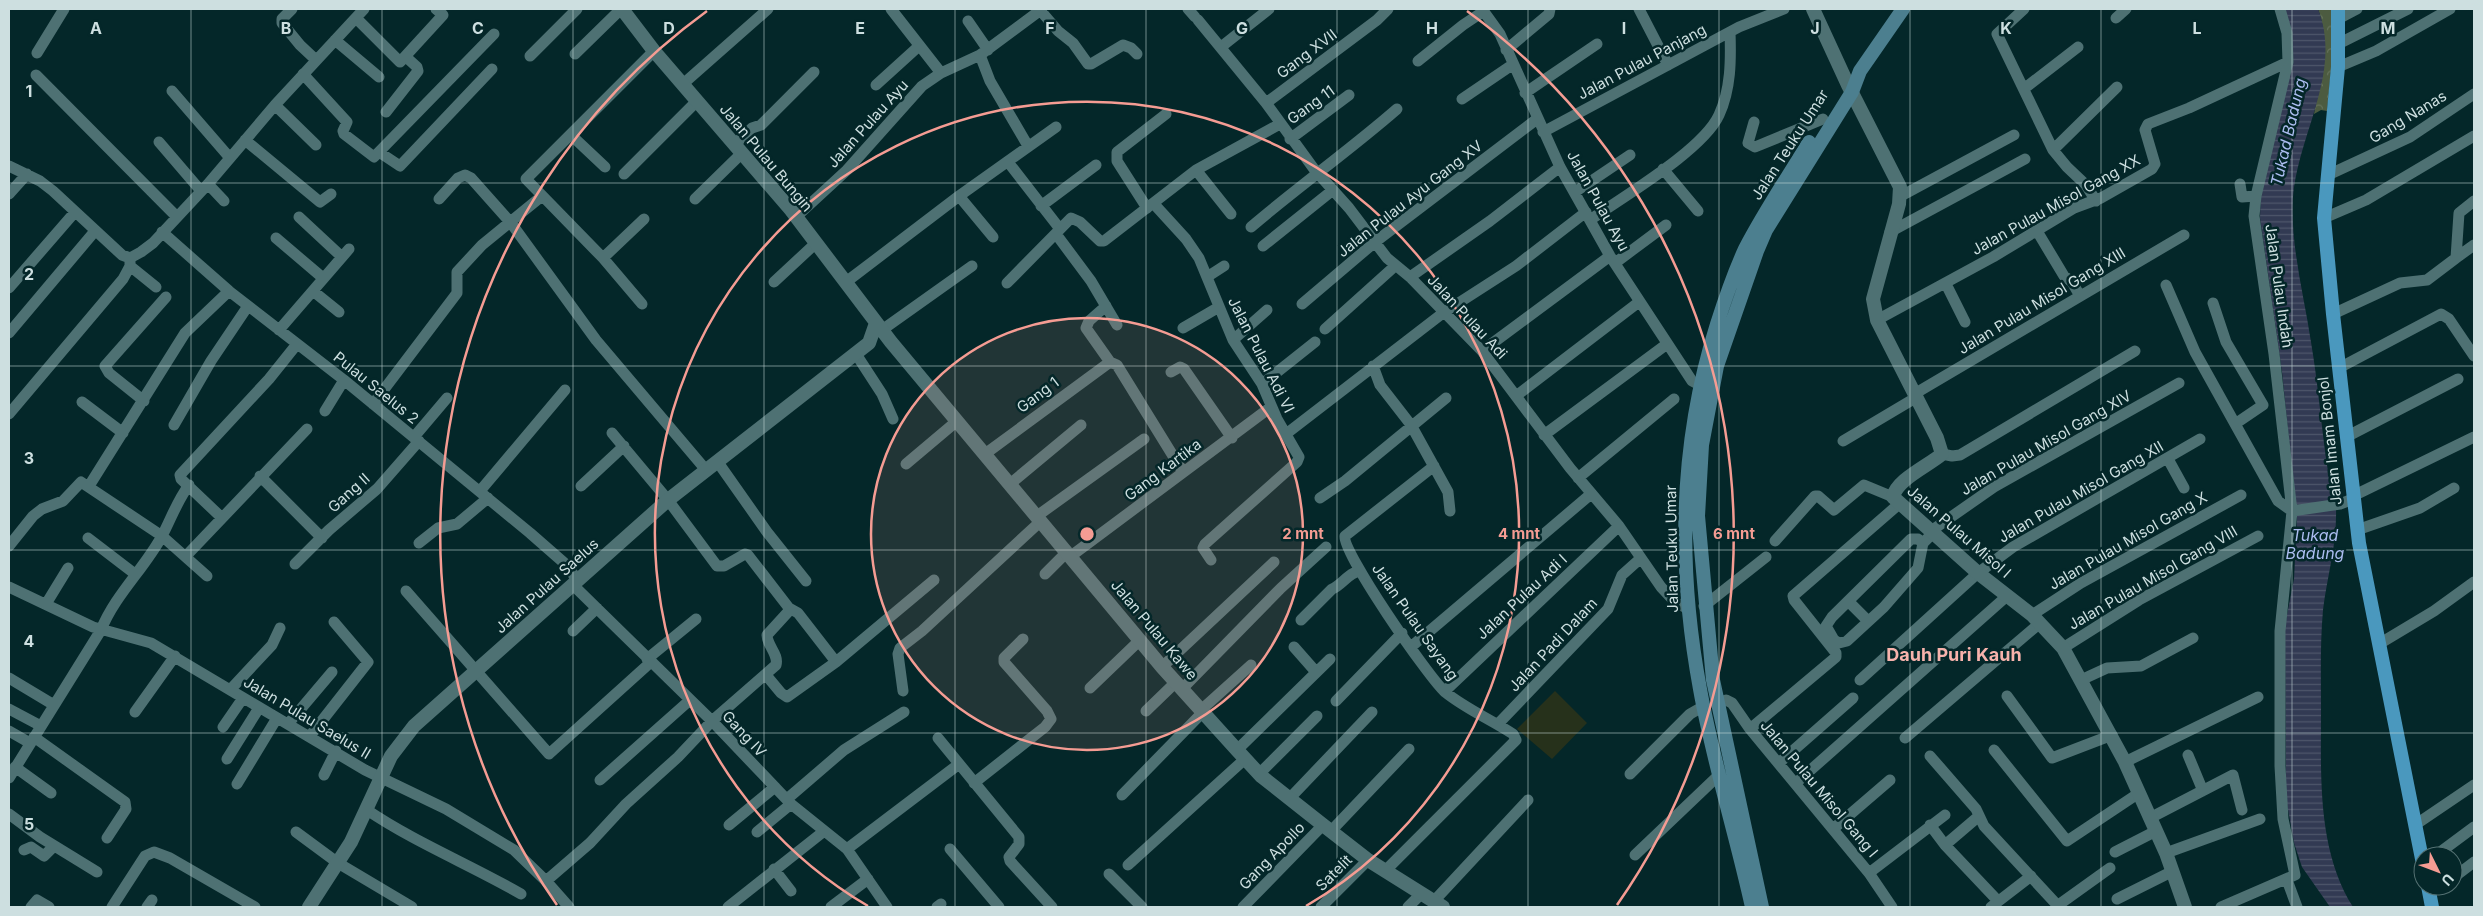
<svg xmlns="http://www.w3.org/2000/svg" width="2483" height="916" font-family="Inter,sans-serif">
	<defs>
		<pattern id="forest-crowns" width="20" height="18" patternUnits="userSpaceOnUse" patternTransform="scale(1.25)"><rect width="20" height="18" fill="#4c5b40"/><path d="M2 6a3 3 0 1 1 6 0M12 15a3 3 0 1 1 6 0" fill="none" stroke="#65725b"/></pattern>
		<pattern id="water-rules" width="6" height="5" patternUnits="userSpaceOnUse" patternTransform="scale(1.25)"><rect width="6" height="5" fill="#323a53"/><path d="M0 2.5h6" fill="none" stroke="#4e566b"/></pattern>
	</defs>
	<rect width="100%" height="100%" fill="#042729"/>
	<path fill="url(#forest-crowns)" d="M2318,9H2332L2335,29L2327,111L2321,110L2314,114C2321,79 2331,44 2318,9Z"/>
	<path fill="#26311b" d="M1555,691L1587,723L1552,759L1517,729Z"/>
	<path fill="url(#water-rules)" d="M2282,9H2318C2343,72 2298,134 2293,197C2290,245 2304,295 2311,342C2318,383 2321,424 2327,465C2329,480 2335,495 2336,510C2337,545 2327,576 2323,610C2320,644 2321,677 2321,711C2321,776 2317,850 2353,907H2330L2302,867L2294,843L2286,798L2285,625L2294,579L2297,518L2282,372L2260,218L2261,181L2290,73Z"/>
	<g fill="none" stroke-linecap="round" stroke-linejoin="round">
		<path stroke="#4e7173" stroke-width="11" d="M292,9L282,19V23L300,45L316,60
			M891,9L941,73
			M1188,9L1195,17
			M1482,9L1500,34L1560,167L1610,256L1692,381L1707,389
			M1639,9L1668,65
			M2024,9L1997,34L2053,150L2067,167L2086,185L2096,201
			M1040,10L1058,31L1073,43L1088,64H1091L1123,45L1131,48L1137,54
			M356,18L400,62L443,15L436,9
			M2116,18L2126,9
			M2340,18L2357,9
			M1198,20L1266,103L1314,169L1349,208L1387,258L1410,277L1482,351L1570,468L1619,526L1661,587L1675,602L1688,609
			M968,21L988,50
			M335,40L379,77
			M2340,43L2408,9
			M1221,47L1269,9
			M1506,50L1549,14L1550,9
			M37,53L64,9
			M575,54L621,9
			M980,55L990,81L1028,146
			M530,56L577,9
			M1418,61L1463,25L1484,11
			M2338,67L2376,51L2450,9
			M303,74L347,122L343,131L344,134L374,157L494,34
			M36,75L177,217
			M683,84L768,9
			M876,85L919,46
			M2025,88L2078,47
			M172,91L230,158
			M1525,93L1597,44
			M1462,99L1512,65
			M1266,103L1377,20L1388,9
			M275,105L316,145
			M386,112L418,71L417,67L406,57
			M1754,122L1748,143L1755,147L1823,119
			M1543,132L1739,27L1784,9
			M571,135L605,167
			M1290,139L1349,95
			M245,140L320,202L331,194
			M159,142L201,191
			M734,145L752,128L761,125L814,72
			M2053,150L2117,87
			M379,152L400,166L492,69
			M1008,162L1060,229
			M9,166L40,181L53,191L122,255L130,258L141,252L153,243L208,184L275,105L364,9
			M1663,169L1698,211
			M1196,170L1231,214
			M624,174L697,101
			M2328,175L2410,137L2474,94
			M208,184L224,201
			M2240,184L2242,197L2256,196
			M1575,192L1630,155
			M9,194L27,174
			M959,196L993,237
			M1901,196L2014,135
			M439,199L458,178L465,175L471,178L511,223L596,340L706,470
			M695,199L742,153
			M1154,204L1186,239L1199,258L1233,340L1262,384L1277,419L1299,457L1297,462L1205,544L1203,548L1211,560
			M1041,206L1096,165
			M1147,208L1117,161V152L1166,114
			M299,217L342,257
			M796,217L847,170L922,86L941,73L980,55L1042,9
			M2324,218L2366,200L2474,136
			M1590,220C1624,196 1703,150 1719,115C1731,89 1731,60 1730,32
			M1251,227C1299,186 1350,150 1397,109
			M2037,231L2064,276L2072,282L2080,296
			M162,232L229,291L344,380L530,533L570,568L577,582
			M1890,232L2025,159
			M1056,234L1091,281L1117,325
			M276,238L323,278
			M1263,246L1333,190
			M603,258L644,219
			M2456,258L2474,245
			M1615,263L1666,225
			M130,266L156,287
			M1207,277L1224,266
			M1410,277L1490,221L1560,167
			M774,282L816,243
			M846,282L959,196L1056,127
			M1007,283L1071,218L1080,222L1100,241H1104L1196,170L1280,124
			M1946,284L1965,322
			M2166,285L2195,352L2278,501L2292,511L2340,504L2353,499
			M9,288L75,212
			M313,291L339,312
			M2213,303L2226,342L2263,405L2235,424
			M642,304L603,258L526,179L654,51
			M1302,304L1375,242L1537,119
			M1106,306L1089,321L1086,328L1110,362L1117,365L1183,472
			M2333,314L2400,283L2427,280L2456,258L2459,213L2474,201
			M1877,320L1993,257L2074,208L2101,198L2152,169L2155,164L2145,130L2148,124L2189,108L2288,62
			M1183,328L1219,307
			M1325,329L1395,266
			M279,330L349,249
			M882,330L972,266
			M9,333L95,231
			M1233,340L1267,310
			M1482,351L1610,256
			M856,354L882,394L893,419
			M1373,366L1380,385L1411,425L1448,492L1450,511
			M2339,368L2441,314L2449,319L2474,356
			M1171,372L1180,367L1184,369L1232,438
			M1262,384L1315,342
			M1916,393L2184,235
			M1516,396L1639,302
			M144,401L109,373L105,366L166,297
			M82,402L123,433
			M373,404L454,297L457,293V272L482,245L542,196
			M325,411L344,380
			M9,414L123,279L130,266V258
			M174,425L211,361L248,306
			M612,433L668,500L717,566H724L745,554L748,555L789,608L798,613L836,662
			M1286,434L1443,313L1516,266L1586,212
			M1544,435L1667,344
			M2348,436L2458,379
			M414,437L447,398
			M1843,441L1917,397
			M985,454L1110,362
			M1942,454L1952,456L1960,455L2135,351
			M2168,459L2184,488
			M717,461L767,532L806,581
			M906,464L957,421
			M260,476L322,538
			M1578,478L1674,399
			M1010,484L1081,425
			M89,486L185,333L229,291
			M581,486L624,446
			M480,491L565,390
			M2353,496L2474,437
			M1320,498L1345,481L1446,398
			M1037,516L1144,439
			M221,517L181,479L180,475L269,379L297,344
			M2357,530L2420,508L2454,488
			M1931,531L1994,487L2179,383
			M88,538L135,574
			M1775,541L1815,496H1818L1834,510L1864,485L1893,497
			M419,543L438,528L457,524L488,498
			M1923,543L1918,539H1911L1832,617L1826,626L1834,640L1839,643L1847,641L1884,607L1918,568L1923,543L1933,533
			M9,546L33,516L42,509L63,501L81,482L162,536L207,576
			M186,556L307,429
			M1071,556L1271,407
			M295,564L329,530L377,489L419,441
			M1045,574L1067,552
			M573,585L712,721L791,804L847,849L887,907
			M9,587L93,627L151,643L365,770L446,809L514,850L546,881L569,907
			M406,591L549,754L651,662
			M1849,602L1868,621
			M46,604L68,568
			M1704,606L1766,557
			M2032,615L2081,583L2241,495
			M1301,620L1332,589C1342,585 1349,572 1360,571
			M573,631L597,608
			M2379,644L2434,611L2474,582
			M1412,646L1591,494
			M1294,647L1316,672
			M2063,648L2139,600L2258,536
			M647,659L696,619
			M1162,667L1274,562
			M766,675L781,693L787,697L836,662L934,580
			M9,678L54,705
			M1860,680L1978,573L2013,547L2200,439
			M2081,680L2107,668L2141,666L2193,638
			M1090,688L1140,640
			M1182,689L1281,588L1326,547
			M230,690L272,645L280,628
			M903,691L898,654L900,648L922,631L1041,521
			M1445,691L1619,526
			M2007,696L2052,758L2112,735
			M1336,701L1402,633
			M1717,704L1726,700L1732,703L1750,729L1869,873L1892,907
			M9,709L41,726
			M1201,710L1251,665
			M1146,711L1176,682
			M135,712L175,656
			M288,724L332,672
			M1498,724L1608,609L1622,575L1641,558
			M223,727L243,698
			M1750,729L1836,657V653L1794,600L1793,596L1899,504
			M9,731L30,743
			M310,736L368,662L334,622
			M34,737L125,802L126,809L107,838
			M938,738L1019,837V844L1009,857L1010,861L1052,907
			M1905,738L2040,623
			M1237,750L1330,659
			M1994,750L2067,841L2139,793
			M2188,755L2203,791
			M1930,756L1976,809L1984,826L2059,907
			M227,759L259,708
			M2125,762L2258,697
			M1779,763L1853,698
			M15,767L51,793
			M1259,774L1317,716
			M1630,774L1690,714L1704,706
			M324,775L336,751
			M9,778L101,630C115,595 144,569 162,536C171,519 177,501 189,485
			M600,780L690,700
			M974,783L1045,727L1051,719L1047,711L1004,662V658L1023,639
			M1796,783L2007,596
			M237,784L277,718
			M1122,795L1203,712
			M787,799L844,750L904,712
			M1289,799L1372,712
			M367,810C416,843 471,865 521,894
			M9,814L40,837L97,872
			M2150,818L2233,775L2242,810
			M729,825L775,787
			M1930,825L1945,845L1998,901
			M2415,825L2474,785
			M1833,829L1890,780
			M1331,831L1409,749
			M296,832L338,863L412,907
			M757,832L791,804
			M1945,845L1979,816
			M847,849L959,764
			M950,849L999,907
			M24,850L31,847L44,856L54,846
			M2115,852L2156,831
			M2166,853L2260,819
			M1635,855L1720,774
			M2435,856L2474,827
			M1128,865L1245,759
			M774,869L791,891
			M1386,870L1516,740L1513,734C1490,719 1466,709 1445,692C1429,678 1341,551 1345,536L1434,466
			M1869,873L1945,815
			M1109,874L1142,907
			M2453,878L2474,862
			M2287,880L2297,907
			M546,881L590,843L626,804L678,757L712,721L776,665C779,654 767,646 767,635L788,612L789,608
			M2429,893L2441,886
			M2117,899L2173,871
			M1434,901L1528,800
			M2057,906L2110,868
			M31,907L37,900L49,907
			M112,907L145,856L154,852L170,858L255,907
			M147,907L152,900
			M728,907L823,832
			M831,907L868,879
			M937,907L941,904
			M1243,907L1323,825
			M1321,907L1368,860
			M1408,907L1422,893
			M1991,907L2031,876
			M2221,907L2295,875L2283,819L2280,766V631L2292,511L2274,354L2254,216L2256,196L2288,62L2287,33L2280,9"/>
		<path stroke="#4e7173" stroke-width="14" d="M622,9L654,51L791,210L891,342L1162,667L1237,750L1261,776L1323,825L1368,860L1443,907
			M1813,9L1848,85L1900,187L1899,204L1873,299L1877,320L1937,438L1942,454C1928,466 1896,480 1893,497L1978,573L2032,615L2063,648L2125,762L2166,853L2185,907
			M309,907L351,842L391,756L414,726L668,500L869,343L876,323"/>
		<path stroke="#4c7f8f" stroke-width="14" d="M1752,907C1736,834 1713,762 1700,689C1677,565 1679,444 1717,324C1725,299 1734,273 1745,249C1764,212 1788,177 1809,142
			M1762,907L1713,680L1698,516L1702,445L1717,366L1757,251L1766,230L1852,92L1860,71L1903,9"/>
		<path stroke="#4a98be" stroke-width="14" d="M2338,9V67L2324,218L2333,314L2359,543L2423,864
			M2428,886L2432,907"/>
	</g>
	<path fill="none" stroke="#cddfe0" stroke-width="1" stroke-opacity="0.55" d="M191,9V907M382,9V907M573,9V907M764,9V907M955,9V907M1146,9V907M1337,9V907M1528,9V907M1719,9V907M1910,9V907M2101,9V907M2292,9V907M9,183H2474M9,366H2474M9,550H2474M9,733H2474"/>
	<circle cx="1087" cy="534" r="216" fill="#f59c93" fill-opacity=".12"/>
	<g fill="none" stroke="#f59c93" stroke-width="2.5">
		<circle cx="1087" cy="534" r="216"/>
		<path d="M868 906A432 432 0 1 1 1306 906"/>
		<path d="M557 905A647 647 0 0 1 707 11M1467 11A647 647 0 0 1 1617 905"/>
	</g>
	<g text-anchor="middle" stroke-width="5" stroke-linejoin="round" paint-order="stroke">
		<g font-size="15" fill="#cddfe0" stroke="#042729">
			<text transform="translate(1307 54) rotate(-37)" y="5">Gang XVII</text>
			<text transform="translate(1642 62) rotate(-28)" y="5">Jalan Pulau Panjang</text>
			<text transform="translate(1311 105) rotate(-36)" y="5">Gang 11</text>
			<text transform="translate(2408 117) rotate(-31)" y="5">Gang Nanas</text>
			<text transform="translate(868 124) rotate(-48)" y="5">Jalan Pulau Ayu</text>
			<text transform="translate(1790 145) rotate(-57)" y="5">Jalan Teuku Umar</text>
			<text transform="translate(766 158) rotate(50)" y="5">Jalan Pulau Bungin</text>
			<text transform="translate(1410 199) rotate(-38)" y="5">Jalan Pulau Ayu Gang XV</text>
			<text transform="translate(1598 201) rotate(61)" y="5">Jalan Pulau Ayu</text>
			<text transform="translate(2056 205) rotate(-29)" y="5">Jalan Pulau Misol Gang XX</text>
			<text transform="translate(2279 286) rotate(82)" y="5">Jalan Pulau Indah</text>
			<text transform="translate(2042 301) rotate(-31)" y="5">Jalan Pulau Misol Gang XIII</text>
			<text transform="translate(1467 317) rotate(47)" y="5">Jalan Pulau Adi</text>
			<text transform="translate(1261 355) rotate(63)" y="5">Jalan Pulau Adi VI</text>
			<text transform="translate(376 388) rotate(39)" y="5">Pulau Saelus 2</text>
			<text transform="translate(1038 395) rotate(-37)" y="5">Gang 1</text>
			<text transform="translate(2330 441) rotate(-96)" y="5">Jalan Imam Bonjol</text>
			<text transform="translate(2046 443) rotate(-30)" y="5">Jalan Pulau Misol Gang XIV</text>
			<text transform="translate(1163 470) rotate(-37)" y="5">Gang Kartika</text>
			<text transform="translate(2081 492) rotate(-30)" y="5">Jalan Pulau Misol Gang XII</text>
			<text transform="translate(349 493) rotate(-42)" y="5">Gang II</text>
			<text transform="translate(1959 532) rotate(41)" y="5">Jalan Pulau Misol I</text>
			<text transform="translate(2128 541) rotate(-30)" y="5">Jalan Pulau Misol Gang X</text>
			<text transform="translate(1672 549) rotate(-91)" y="5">Jalan Teuku Umar</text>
			<text transform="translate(2153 578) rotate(-30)" y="5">Jalan Pulau Misol Gang VIII</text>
			<text transform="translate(547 586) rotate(-42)" y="5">Jalan Pulau Saelus</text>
			<text transform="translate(1522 597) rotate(-43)" y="5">Jalan Pulau Adi I</text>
			<text transform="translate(1415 622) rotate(55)" y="5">Jalan Pulau Sayang</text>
			<text transform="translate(1154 630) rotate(50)" y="5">Jalan Pulau Kawe</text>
			<text transform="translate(1553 645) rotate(-47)" y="5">Jalan Padi Dalam</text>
			<text transform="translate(307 718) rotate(31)" y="5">Jalan Pulau Saelus II</text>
			<text transform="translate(744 734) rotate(47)" y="5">Gang IV</text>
			<text transform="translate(1819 789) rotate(50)" y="5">Jalan Pulau Misol Gang I</text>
			<text transform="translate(1272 856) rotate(-46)" y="5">Gang Apollo</text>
			<text transform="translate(1334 873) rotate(-45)" y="5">Satelit</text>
		</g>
		<g font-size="16" font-style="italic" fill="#acbdf0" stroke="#042729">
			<text transform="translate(2288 132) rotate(-77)" y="6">Tukad Badung</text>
			<text x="2315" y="541">Tukad<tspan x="2315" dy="18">Badung</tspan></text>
		</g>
		<g font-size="18" font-weight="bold" fill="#f7b3ac" stroke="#042729">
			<text x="1954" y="661">Dauh Puri Kauh</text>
		</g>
	</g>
	<g font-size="16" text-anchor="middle" font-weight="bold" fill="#cddfe0" stroke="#042729" stroke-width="5" stroke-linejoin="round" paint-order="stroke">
		<text x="96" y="34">A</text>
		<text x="286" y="34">B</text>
		<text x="478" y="34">C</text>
		<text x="669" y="34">D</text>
		<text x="860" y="34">E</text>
		<text x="1050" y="34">F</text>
		<text x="1242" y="34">G</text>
		<text x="1432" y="34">H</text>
		<text x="1624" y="34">I</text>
		<text x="1815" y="34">J</text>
		<text x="2006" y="34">K</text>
		<text x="2197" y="34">L</text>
		<text x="2388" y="34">M</text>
		<text x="29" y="97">1</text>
		<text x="29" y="280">2</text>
		<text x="29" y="464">3</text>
		<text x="29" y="647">4</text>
		<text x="29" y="830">5</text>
	</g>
	<circle cx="1087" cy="534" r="8" fill="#f59c93" stroke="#042729" stroke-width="2.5"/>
	<g font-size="15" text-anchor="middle" font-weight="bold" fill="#f59c93" stroke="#042729" stroke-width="5" stroke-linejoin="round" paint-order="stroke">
		<text x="1303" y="539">2 mnt</text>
		<text x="1519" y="539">4 mnt</text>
		<text x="1734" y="539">6 mnt</text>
	</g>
	<rect width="2483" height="916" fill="none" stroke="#cddfe0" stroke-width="20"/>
	<g transform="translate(2438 871) rotate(132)"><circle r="24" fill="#042729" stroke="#547172"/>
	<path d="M0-4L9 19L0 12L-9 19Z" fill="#f59c93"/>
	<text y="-8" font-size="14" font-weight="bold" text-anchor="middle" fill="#cddfe0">U</text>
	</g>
</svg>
